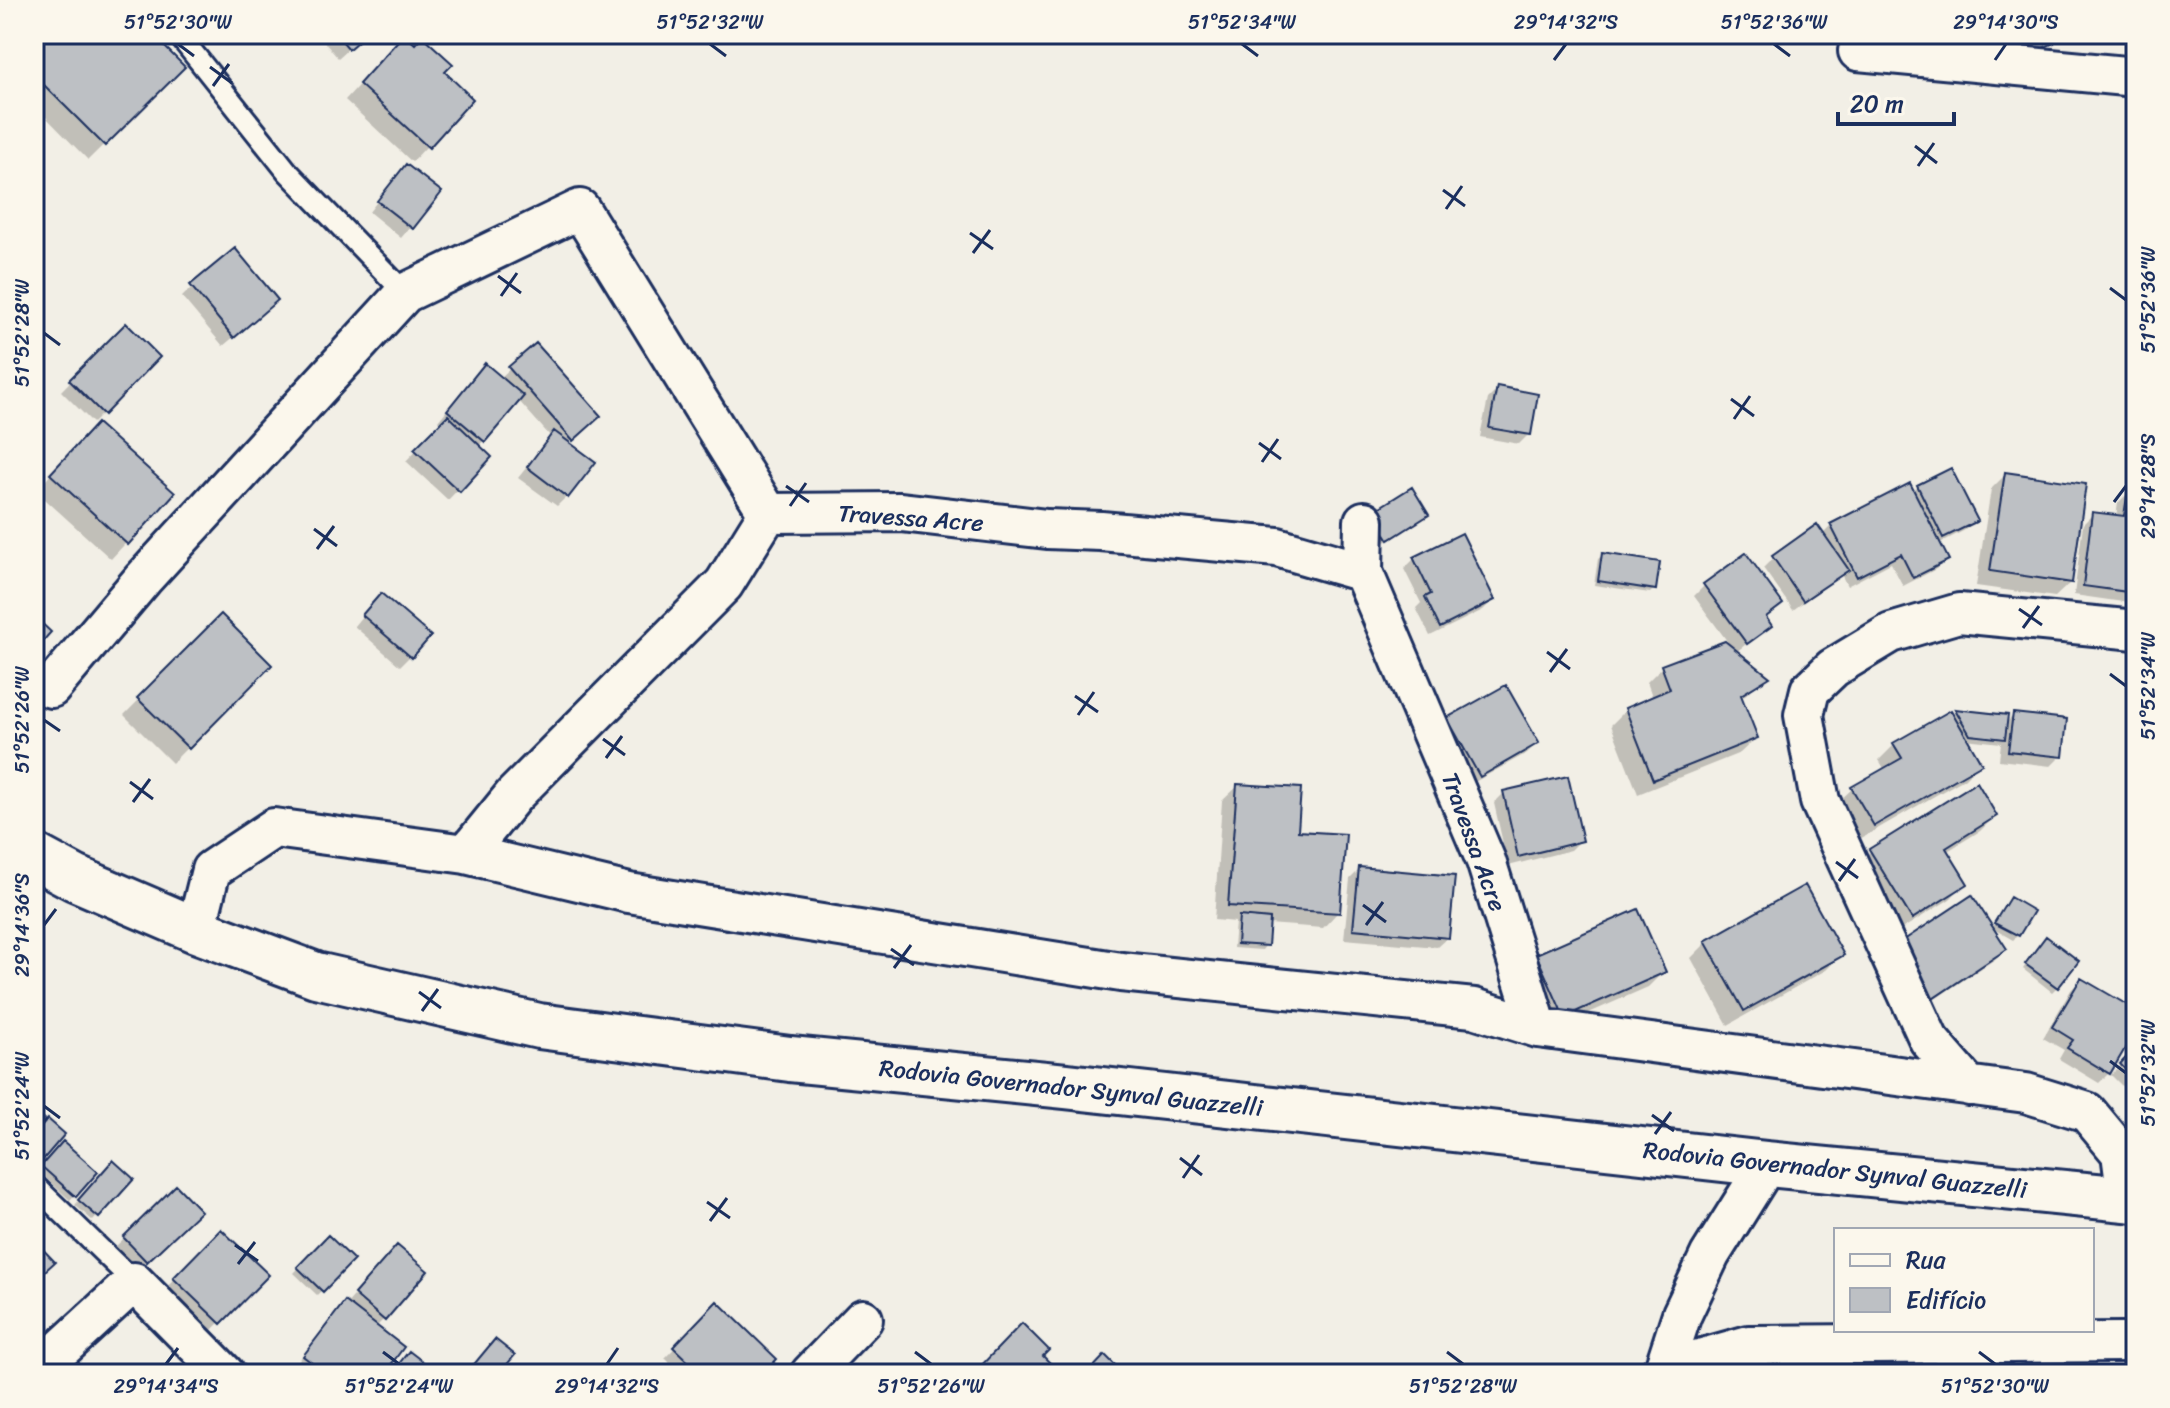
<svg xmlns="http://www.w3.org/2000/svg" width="2170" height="1408" font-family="Sriracha,sans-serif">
	<rect width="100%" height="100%" fill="#f2efe6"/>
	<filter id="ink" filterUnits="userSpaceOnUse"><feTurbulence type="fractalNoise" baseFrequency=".0125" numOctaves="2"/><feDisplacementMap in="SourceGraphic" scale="16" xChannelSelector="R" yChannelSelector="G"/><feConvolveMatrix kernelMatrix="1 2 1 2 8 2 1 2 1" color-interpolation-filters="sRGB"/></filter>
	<g filter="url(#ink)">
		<path fill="#0003" d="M34,34H149L182,67L88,160L34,105Z
			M317,34H365L338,58Z
			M2016,34H2047L2051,42L2026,56Z
			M389,52L471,99L412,162L345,100Z
			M396,177L439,193L401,238L369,212Z
			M192,287L266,310L223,346L182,297Z
			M126,325L158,357L93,423L61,391Z
			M536,345L589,426L568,444L567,496L557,506L518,478L551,437L518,400L478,447L489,457L448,500L406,461L442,423L438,421L475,376L500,378Z
			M1498,389L1529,434L1519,444L1480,437L1488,399Z
			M82,440L172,493L111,559L36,491Z
			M2006,474L2071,582L2055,597L1976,586L1991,489Z
			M1918,486L1975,520L1965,530L1938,544L1946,559L1936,569L1903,586L1891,563L1847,586L1841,574L1793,610L1763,568L1773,558L1817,527L1822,535L1831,526L1912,492Z
			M2128,493L2136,494V569L2133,592L2123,602L2074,595L2083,524L2093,514L2116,517L2118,503Z
			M1427,515L1384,543L1369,518Z
			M1603,555L1654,589L1650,593L1594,585L1598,559Z
			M1414,559L1493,600L1483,610L1430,636L1416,608L1421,603L1404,569Z
			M1704,586L1781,603L1764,618L1769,626L1736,652L1767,677L1740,699L1756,738L1740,753L1638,794L1611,725L1626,710L1653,699L1647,682L1662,667L1733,649L1694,596Z
			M371,605L410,656L400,666L354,626Z
			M221,617L269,665L172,763L124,715Z
			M1956,712L2006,717L2005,724L2014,715L2061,756L2051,766L1999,760L2001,743L1965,739L1979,764L1964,779L1858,840L1837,803L1853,788L1885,770L1879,760L1894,745Z
			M1448,720L1537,743L1527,753L1469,785L1438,730Z
			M1238,786L1296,832L1338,912L1323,928L1268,924L1266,945L1262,950L1233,948L1235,922L1214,920L1222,801Z
			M1504,793L1581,840L1571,850L1508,866L1494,803Z
			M1995,816L1980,831L1946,852L1965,883L1950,899L1897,932L1855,866L1871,851Z
			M1360,869L1448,937L1437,947L1344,939L1350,879Z
			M2010,899L2018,935L2013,940L1992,928Z
			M1706,943L1841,955L1826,970L1728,1025L1691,958Z
			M2041,943L2057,987L2052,992L2023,969Z
			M2005,949L1995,959L1920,1009L1886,957Z
			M1537,955L1663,972L1648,987L1548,1031L1522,970Z
			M2081,980L2136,1012V1026L2109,1073L2099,1083L2059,1059L2064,1050L2043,1038L2071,990Z
			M2136,1050V1100L2111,1075Z
			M63,1144L95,1172L70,1200L38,1171Z
			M113,1162L131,1179L93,1221L75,1205Z
			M176,1188L188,1221L136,1270L114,1248Z
			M221,1232L266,1275L209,1333L165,1289Z
			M328,1238L351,1260L317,1295L294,1273Z
			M388,1257L384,1319L376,1327L381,1374H303L294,1367L335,1314L346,1305Z
			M717,1304L760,1374H681L665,1358Z
			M1240,1367L1248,1374H1234Z"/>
		<path fill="#bdc0c4" stroke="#1b2f5e" stroke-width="2" d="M34,34H152L185,67L105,146L34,75Z
			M336,34H366L349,49Z
			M404,34L415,44L422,36L453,64L445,72L473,99L429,148L359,84Z
			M2022,34H2050L2054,43L2031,53Z
			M406,164L442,192L413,229L377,201Z
			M235,248L278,300L234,338L190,285Z
			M126,323L160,357L104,415L69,380Z
			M536,343L601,416L573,441L508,367Z
			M485,363L524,396L485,442L447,410Z
			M1497,386L1538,394L1531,435L1489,428Z
			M448,415L492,457L460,492L414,449Z
			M97,423L175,493L128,545L50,474Z
			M554,431L596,462L568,498L527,467Z
			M1951,468L1978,521L1943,538L1917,485Z
			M2005,472L2086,484L2072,583L1990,571Z
			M1910,483L1949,560L1913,578L1901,554L1857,577L1830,524Z
			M1412,487L1429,515L1389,540L1372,512Z
			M2128,490L2136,492L2135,593L2083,586L2092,512L2124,516Z
			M1817,524L1849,570L1803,601L1772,556Z
			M1462,533L1495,600L1440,628L1425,597L1431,594L1413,557Z
			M1602,553L1660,562L1656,590L1598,581Z
			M1746,553L1783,604L1766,617L1772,626L1747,644L1703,584Z
			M381,593L431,636L412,658L362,615Z
			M221,614L272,665L189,749L137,698Z
			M34,616L51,632L34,651Z
			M1725,641L1770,677L1741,695L1758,738L1653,780L1625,708L1670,689L1661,665Z
			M1506,685L1539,743L1480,777L1447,718Z
			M1955,709L2008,715L2005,739L1970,735Z
			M1951,710L1982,764L1874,826L1851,787L1902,758L1893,743Z
			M2013,713L2067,719L2063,757L2008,751Z
			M1568,776L1583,841L1518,857L1503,791Z
			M1977,782L1997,816L1946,848L1968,884L1912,919L1869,849Z
			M1237,784L1301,788L1298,831L1346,834L1340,913L1228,906Z
			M1359,867L1455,876L1449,938L1353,929Z
			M1805,885L1844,955L1744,1011L1705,941Z
			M1972,895L2007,949L1931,1000L1895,946Z
			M2010,897L2034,911L2019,936L1994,923Z
			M1638,909L1666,972L1564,1017L1536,954Z
			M1239,916L1270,919L1268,946L1237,944Z
			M2046,936L2079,961L2058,988L2025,964Z
			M2081,978L2136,1010V1030L2110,1074L2067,1048L2073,1040L2052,1027Z
			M2136,1047V1080L2120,1064Z
			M34,1111L45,1120L34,1132Z
			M48,1119L65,1134L35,1169L34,1135Z
			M63,1141L98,1172L76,1197L41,1166Z
			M113,1160L134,1179L99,1218L78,1200Z
			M176,1185L201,1211L147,1262L123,1237Z
			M221,1229L269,1275L221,1324L173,1278Z
			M328,1235L354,1260L323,1292L297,1267Z
			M34,1240L55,1262L34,1281Z
			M397,1245L428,1271L385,1321L354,1294Z
			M345,1301L404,1347L384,1374H326L303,1356Z
			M717,1301L777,1359L763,1374H701L673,1347Z
			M1022,1323L1049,1350L1043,1356L1061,1374H979L976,1371Z
			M495,1339L515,1355L499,1374H466Z
			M409,1351L439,1374H391Z
			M1105,1355L1124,1374H1087Z"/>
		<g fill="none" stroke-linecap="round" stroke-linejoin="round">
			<defs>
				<path id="service" d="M178,34L287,171L405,293
					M34,1185L134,1282"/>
				<path id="minor" d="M1858,51L2136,77
					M1363,572L1364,521
					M51,688L143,579L405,293L580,209L768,513
					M466,854L514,795L724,584L768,513L901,512L1047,529L1101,531L1277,547L1363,572L1486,861L1538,1028
					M196,930L211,870L274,828L466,854L629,893L1121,972L1474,1008L1538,1028L2026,1093L2087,1112L2121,1153L2127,1199
					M1969,1086L1929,1040L1820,801L1804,715L1810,690L1833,668L1891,633L1959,613L2136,630
					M1664,1369L1682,1314L1710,1255L1767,1164
					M34,1374L134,1282L225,1374
					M810,1374L863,1319
					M1659,1374L1664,1369L1749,1345L2123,1342"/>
				<path id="primary" d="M34,856L75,878L196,930L316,975L539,1026L790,1059L1066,1086L1767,1164L2136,1200"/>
			</defs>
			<use href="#service" stroke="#1b2f5e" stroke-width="26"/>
			<use href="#minor" stroke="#1b2f5e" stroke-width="44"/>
			<use href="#primary" stroke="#1b2f5e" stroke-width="50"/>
			<use href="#service" stroke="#fbf7ec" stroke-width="20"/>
			<use href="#minor" stroke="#fbf7ec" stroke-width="38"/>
			<use href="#primary" stroke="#fbf7ec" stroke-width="44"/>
		</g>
	</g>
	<path fill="none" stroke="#1b2f5e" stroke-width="3" d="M178,44L194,56M710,44L726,56M1242,44L1258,56M1774,44L1790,56M1554,60L1566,44M1995,60L2006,44M210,67L232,83M213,86L229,64M1915,146L1937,163M1918,166L1934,143M1443,190L1465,206M1446,209L1462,186M970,233L993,249M973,253L990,230M498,276L521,293M2110,288L2126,300M501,296L517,273M44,333L60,345M1731,399L1754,416M1734,419L1750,396M1259,443L1281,459M1262,462L1278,439M786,486L809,502M2114,502L2126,486M790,506L806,483M314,529L337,546M317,549L334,526M2019,609L2042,625M2023,628L2039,606M1547,652L1570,669M1550,672L1567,649M2110,674L2126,686M1075,696L1098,712M1078,715L1094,692M44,720L60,731M603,739L625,755M606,758L622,736M130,782L153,799M133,802L150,779M1836,862L1858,878M1839,881L1855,859M1363,905L1386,922M44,925L56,909M1366,925L1383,902M891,949L914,965M894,968L911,945M419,992L441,1008M422,1011L438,989M2110,1061L2126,1073M44,1106L60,1118M1652,1115L1674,1131M1655,1134L1671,1112M1180,1158L1202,1175M1183,1178L1199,1155M707,1202L730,1218M710,1221L727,1198M235,1245L258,1261M238,1264L255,1242M383,1352L399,1364M915,1352L931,1364M1447,1352L1463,1364M1979,1352L1995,1364M166,1364L178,1348M607,1364L618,1348"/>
	<g text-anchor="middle" stroke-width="7" stroke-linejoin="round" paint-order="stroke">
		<g font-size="24" fill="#1b2f5e" stroke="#fbf7ec">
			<text transform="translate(911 518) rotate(4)" y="8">Travessa Acre</text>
			<text transform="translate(1474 842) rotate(70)" y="8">Travessa Acre</text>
			<text transform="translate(1071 1088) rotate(6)" y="8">Rodovia Governador Synval Guazzelli</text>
			<text transform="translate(1835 1170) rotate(6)" y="8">Rodovia Governador Synval Guazzelli</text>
		</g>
	</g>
	<rect width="2170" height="1408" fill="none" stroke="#fbf7ec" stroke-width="88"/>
	<rect x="1834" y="1228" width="260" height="104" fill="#fbf7ec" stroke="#a1a7b3" stroke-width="2"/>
	<rect x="1850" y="1254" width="40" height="12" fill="#fbf7ec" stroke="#a1a7b3" stroke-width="2"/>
	<text x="1906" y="1268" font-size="24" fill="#1b2f5e">Rua</text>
	<rect x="1850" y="1288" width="40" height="24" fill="#bdc0c4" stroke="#a1a7b3" stroke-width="2"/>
	<text x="1906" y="1308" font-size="24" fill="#1b2f5e">Edifício</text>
	<path d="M1838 112v12h116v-12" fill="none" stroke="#1b2f5e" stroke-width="4"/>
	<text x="1850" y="112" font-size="24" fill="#1b2f5e" stroke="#fbf7ec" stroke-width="6" paint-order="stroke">20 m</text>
	<rect x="44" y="44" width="2082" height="1320" fill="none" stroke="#1b2f5e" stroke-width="3"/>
	<g font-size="20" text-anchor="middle" fill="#1b2f5e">
		<text x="178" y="29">51°52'30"W</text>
		<text x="710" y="29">51°52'32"W</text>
		<text x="1242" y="29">51°52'34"W</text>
		<text x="1566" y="29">29°14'32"S</text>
		<text x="1774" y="29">51°52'36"W</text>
		<text x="2006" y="29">29°14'30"S</text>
		<text transform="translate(2148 300) rotate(-90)" y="7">51°52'36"W</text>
		<text transform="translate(22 333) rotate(-90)" y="7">51°52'28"W</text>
		<text transform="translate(2148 486) rotate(-90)" y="7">29°14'28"S</text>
		<text transform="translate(2148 686) rotate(-90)" y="7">51°52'34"W</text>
		<text transform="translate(22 720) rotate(-90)" y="7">51°52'26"W</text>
		<text transform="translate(22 925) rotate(-90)" y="7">29°14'36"S</text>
		<text transform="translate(2148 1073) rotate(-90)" y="7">51°52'32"W</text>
		<text transform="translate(22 1106) rotate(-90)" y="7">51°52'24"W</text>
		<text x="166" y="1393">29°14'34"S</text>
		<text x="399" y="1393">51°52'24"W</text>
		<text x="607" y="1393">29°14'32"S</text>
		<text x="931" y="1393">51°52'26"W</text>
		<text x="1463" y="1393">51°52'28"W</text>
		<text x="1995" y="1393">51°52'30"W</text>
	</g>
</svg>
